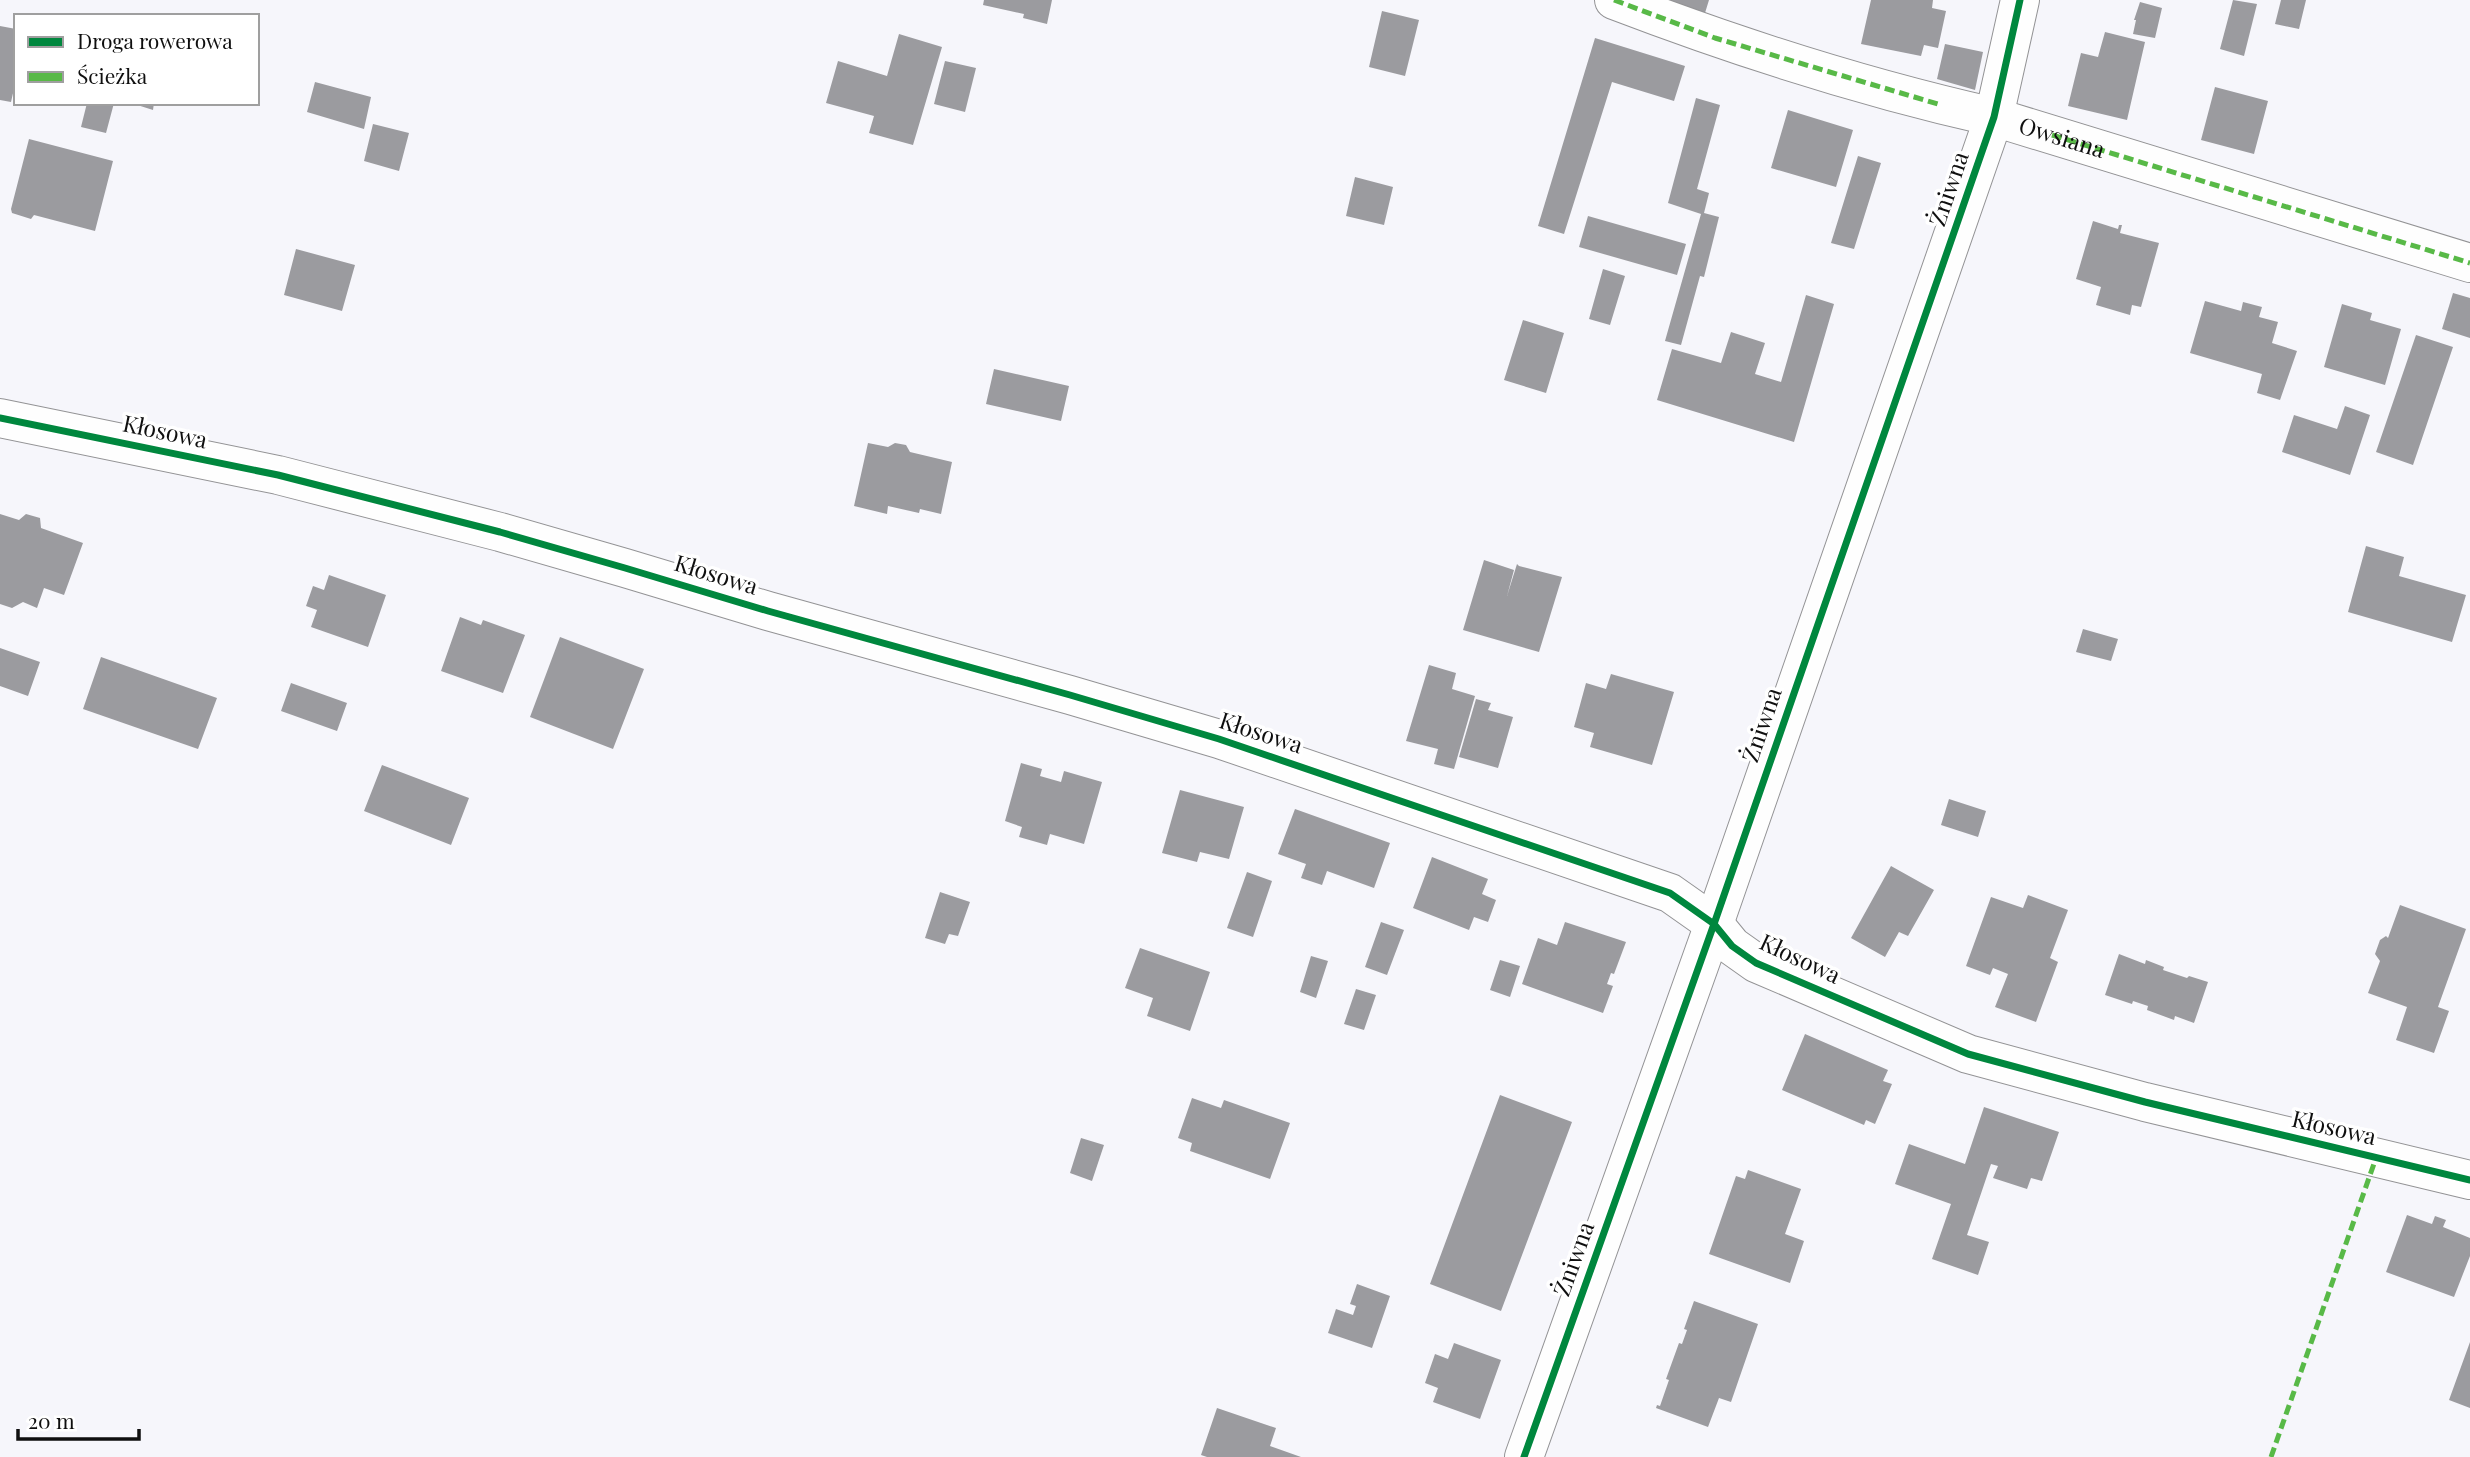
<svg xmlns="http://www.w3.org/2000/svg" width="2470" height="1457" font-family="'Playfair Display',serif">
	<rect width="100%" height="100%" fill="#f6f6fb"/>
	<path fill="#9b9b9f" d="M984,0H1052L1047,24L1023,18L1024,14L983,5Z
		M1665,0H1709L1705,13Z
		M1871,0H1933L1932,8L1946,11L1938,48L1924,45L1921,56L1861,44Z
		M2233,0L2257,4L2244,56L2220,49Z
		M2281,0H2306L2299,29L2275,24Z
		M2140,2L2162,8L2155,38L2133,34L2136,20H2134Z
		M1382,11L1419,20L1405,76L1369,67Z
		M0,26L16,29V80L11,102L0,100Z
		M2105,32L2145,42L2127,120L2068,106L2081,53L2098,57Z
		M899,34L942,47L913,145L869,133L874,116L826,103L838,61L887,76Z
		M1595,38L1685,66L1674,101L1612,82L1564,234L1538,226Z
		M1945,44L1983,52L1975,90L1937,79Z
		M945,61L976,68L965,112L934,104Z
		M315,82L371,97L364,129L307,112Z
		M2215,87L2268,101L2254,154L2201,140Z
		M1696,98L1720,105L1697,189L1709,193L1704,213L1719,217L1704,277L1700,276L1681,345L1665,341L1701,214L1668,203Z
		M87,103H114L106,133L81,127Z
		M131,103H154L153,110Z
		M1788,110L1853,130L1836,187L1771,168Z
		M373,124L409,133L399,171L364,161Z
		M29,139L113,161L95,231L34,215L31,219L12,213L11,209Z
		M1858,156L1881,163L1854,249L1831,243Z
		M1355,177L1393,187L1384,225L1346,216Z
		M1588,216L1686,244L1677,275L1579,247Z
		M2093,221L2118,229L2119,225H2122L2120,233L2159,243L2141,307L2132,305L2130,315L2096,305L2101,287L2076,279Z
		M296,249L355,265L342,311L284,295Z
		M1603,269L1625,276L1610,325L1589,319Z
		M2453,293L2470,298V338L2442,329Z
		M1806,295L1834,304L1794,442L1657,400L1672,349L1721,363L1731,332L1765,343L1755,374L1781,382Z
		M2205,301L2241,311L2243,302L2262,307L2259,317L2278,322L2272,343L2297,351L2280,400L2257,393L2262,374L2190,353Z
		M2342,304L2372,313L2370,320L2401,329L2385,385L2324,367Z
		M1523,320L1564,333L1546,393L1504,380Z
		M2416,335L2453,347L2413,465L2376,452Z
		M994,369L1069,386L1061,421L986,404Z
		M2345,406L2370,415L2350,475L2282,452L2294,415L2337,429Z
		M868,443L888,447L895,443L906,445L910,452L952,462L941,514L920,509L919,513L888,506L887,514L854,506Z
		M0,514L19,520L26,514L40,518L41,528L83,543L64,595L44,588L37,608L23,602L12,608L0,604Z
		M2366,546L2404,557L2399,576L2466,595L2452,642L2348,612Z
		M1484,560L1514,570L1507,596L1517,564L1519,566L1562,577L1539,652L1463,630Z
		M329,575L386,595L368,647L311,627L317,610L306,606L313,586L324,590Z
		M460,617L481,625L483,620L525,635L503,693L441,671Z
		M2083,629L2118,639L2111,661L2076,652Z
		M560,637L644,669L613,749L530,717Z
		M0,648L40,662L28,696L0,686Z
		M101,657L217,698L198,749L83,709Z
		M1429,665L1456,673L1452,689L1475,696L1454,769L1434,764L1438,749L1406,741Z
		M1611,674L1674,692L1652,765L1590,747L1594,733L1574,727L1586,683L1606,689Z
		M291,683L347,703L337,731L281,711Z
		M1476,699L1491,703L1488,710L1513,717L1498,768L1459,757Z
		M1021,763L1042,769L1040,776L1061,782L1064,771L1102,782L1084,844L1050,834L1047,845L1019,837L1022,827L1005,821Z
		M382,765L469,798L451,845L364,811Z
		M1180,790L1244,807L1229,859L1200,852L1197,862L1162,853Z
		M1949,799L1986,811L1978,837L1941,825Z
		M1295,809L1390,843L1374,888L1327,871L1322,885L1301,878L1306,864L1278,854Z
		M1432,857L1488,879L1482,894L1496,900L1488,922L1474,917L1469,930L1413,908Z
		M1891,866L1934,890L1908,936L1899,932L1885,957L1851,938Z
		M1247,872L1272,881L1253,937L1227,928Z
		M940,892L970,902L958,936L949,934L945,944L925,938Z
		M2028,895L2068,910L2050,958L2058,962L2036,1022L1995,1007L2008,974L1993,968L1990,975L1966,966L1991,897L2023,908Z
		M2400,905L2466,929L2438,1007L2449,1011L2434,1053L2396,1040L2407,1007L2368,993L2380,961L2375,954L2380,940L2386,936L2388,938Z
		M1381,922L1404,930L1387,975L1365,967Z
		M1565,922L1626,942L1614,974L1611,973L1607,984L1613,986L1603,1013L1522,984L1538,938L1557,945Z
		M1140,948L1210,972L1190,1031L1147,1016L1153,998L1125,988Z
		M2119,954L2145,964L2146,960L2164,967L2163,970L2187,978L2189,976L2208,982L2194,1023L2175,1016L2174,1020L2147,1010L2148,1006L2133,1001L2132,1004L2105,995Z
		M1311,956L1328,961L1316,998L1300,992Z
		M1500,960L1520,966L1510,997L1490,990Z
		M1356,989L1376,995L1364,1030L1344,1024Z
		M1805,1034L1888,1070L1883,1081L1892,1084L1875,1124L1866,1120L1864,1125L1782,1090Z
		M1500,1095L1572,1122L1501,1311L1430,1284Z
		M1192,1098L1221,1108L1224,1100L1290,1123L1270,1179L1190,1151L1192,1143L1178,1138Z
		M1984,1107L2059,1132L2042,1181L2031,1178L2027,1189L1993,1178L1998,1166L1991,1164L1967,1235L1989,1242L1978,1275L1932,1259L1951,1204L1895,1184L1909,1144L1965,1164Z
		M1081,1138L1104,1145L1092,1181L1070,1173Z
		M1748,1170L1801,1189L1785,1234L1804,1241L1790,1283L1709,1254L1736,1176L1745,1179Z
		M2407,1215L2432,1224L2435,1216L2446,1220L2443,1227L2470,1238V1256L2454,1297L2386,1272Z
		M1357,1284L1390,1296L1372,1348L1328,1333L1336,1309L1353,1315L1356,1306L1350,1304Z
		M1694,1301L1758,1324L1731,1402L1719,1398L1708,1427L1656,1408L1657,1405L1660,1406L1669,1380L1666,1379L1679,1343L1682,1344L1687,1330L1684,1329Z
		M2470,1342V1408L2449,1400Z
		M1454,1343L1501,1360L1480,1419L1433,1402L1438,1388L1425,1383L1435,1354L1448,1359Z
		M1217,1408L1276,1428L1270,1446L1301,1457H1207L1201,1455Z"/>
	<g fill="none" stroke-linecap="round" stroke-linejoin="round">
		<defs>
			<g id="street">
				<path id="s1" d="M1614,0C1737,47 1865,88 1994,117L2470,263"/>
				<path d="M0,418L278,475L500,532L625,568L768,611L1070,695L1219,739L1670,893L1714,924L1732,946L1756,963L1968,1054L2145,1102L2470,1180"/>
				<path d="M1524,1457L1714,924L1994,117L2020,0"/>
			</g>
		</defs>
		<use href="#street" stroke="#939395" stroke-width="40"/>
		<use href="#street" stroke="#fefefe" stroke-width="38"/>
		<path stroke="#58b947" stroke-width="5" stroke-dasharray="10 5" stroke-linecap="butt" d="M1614,0L1715,38L1938,104
			M2052,135L2470,263
			M2271,1457L2376,1158"/>
		<defs>
			<path id="cycleway" d="M0,418L278,475L500,532L625,568L768,611L1070,695L1219,739L1670,893L1714,924L1732,946L1756,963L1968,1054L2145,1102L2470,1180
				M1524,1457L1714,924L1994,117L2020,0"/>
		</defs>
		<use href="#cycleway" stroke="#fff" stroke-width="11"/>
		<use href="#cycleway" stroke="#00873e" stroke-width="7"/>
	</g>
	<g text-anchor="middle" stroke-width="7" stroke-linejoin="round" paint-order="stroke">
		<g font-size="23" fill="#0f0f0f" stroke="#fff">
			<text dy="8" stroke="none"><textPath href="#s1" startOffset="469">Owsiana</textPath></text>
			<text transform="translate(1949 189) rotate(-71)" y="8">Żniwna</text>
			<text transform="translate(165 432) rotate(12)" y="8">Kłosowa</text>
			<text transform="translate(716 575) rotate(17)" y="8">Kłosowa</text>
			<text transform="translate(1762 725) rotate(-71)" y="8">Żniwna</text>
			<text transform="translate(1261 733) rotate(18)" y="8">Kłosowa</text>
			<text transform="translate(1800 959) rotate(25)" y="8">Kłosowa</text>
			<text transform="translate(2334 1128) rotate(13)" y="8">Kłosowa</text>
			<text transform="translate(1574 1259) rotate(-70)" y="8">Żniwna</text>
		</g>
	</g>
	<rect x="14" y="14" width="245" height="91" fill="#ffffff" stroke="#9f9f9f" stroke-width="2"/>
	<rect x="28" y="37" width="35" height="10" fill="#00873e" stroke="#9f9f9f" stroke-width="2"/>
	<text x="77" y="49" font-size="21" fill="#0f0f0f">Droga rowerowa</text>
	<rect x="28" y="72" width="35" height="10" fill="#58b947" stroke="#9f9f9f" stroke-width="2"/>
	<text x="77" y="84" font-size="21" fill="#0f0f0f">Ścieżka</text>
	<path d="M18 1429v10h121v-10" fill="none" stroke="#0f0f0f" stroke-width="3.5"/>
	<text x="28" y="1429" font-size="21" fill="#0f0f0f" stroke="#ffffff" stroke-width="5" paint-order="stroke">20 m</text>
</svg>
